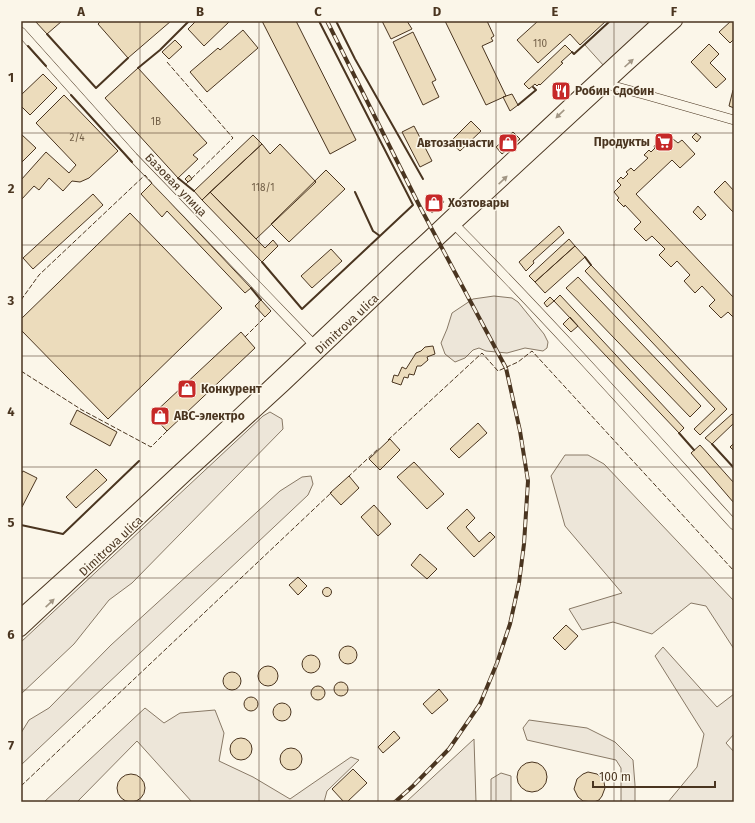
<svg xmlns="http://www.w3.org/2000/svg" width="755" height="823" font-family="'Fira Sans',sans-serif">
	<rect width="100%" height="100%" fill="#fbf6e9"/>
	<path fill="#ede6d9" stroke="#887966" d="M610,21H652L604,66L585,45Z
		M494,296L512,298L518,302L544,334L548,342L547,348L543,351L525,348L507,353L486,351L479,348L473,350L465,358L455,362L445,354L441,343L447,329L452,313L473,299Z
		M270,412L282,419L283,429L132,583L109,600L74,644L21,694V642L263,416Z
		M565,455H588L604,464L734,601V649L706,606L691,603L652,634L613,622L582,630L569,609L622,593L565,526L551,476Z
		M311,476L313,484L308,495L21,765V733L29,720L49,708L111,645L280,491L302,477Z
		M663,647L717,707L734,694V734L726,743L734,752V802H668L697,767L704,734L655,656Z
		M145,708L164,723L180,713L215,710L224,733L219,761L253,777L290,799L351,757L359,760L327,791L324,802H192L137,741L77,802H44Z
		M529,720L587,728L615,742L633,760L635,785V802H621V768L616,760L527,740L523,728Z
		M474,739L476,802H406Z
		M501,773L511,776V802H491V779Z"/>
	<path fill="#ecdcbc" stroke="#4a3520" d="M35,21H62L47,34Z
		M101,21H171L128,58L98,24Z
		M196,21H230L204,46L188,29Z
		M262,21H296L356,140L330,154Z
		M382,21H407L412,29L391,39Z
		M445,21H487L494,36L491,38L493,41L482,46L506,96L486,105Z
		M538,21H606L580,45L570,34L538,63L517,40Z
		M731,21H734V39L730,43L719,32Z
		M243,30L258,48L207,92L190,72L218,48L220,50Z
		M413,32L436,80L432,82L439,97L423,105L393,42Z
		M175,40L182,47L169,59L162,52Z
		M709,44L719,54L710,63L726,79L716,88L691,62Z
		M565,45L572,52L561,62L563,63L540,85L539,84L537,86L535,84L529,89L524,84Z
		M138,68L207,143L193,155L198,159L178,178L105,98Z
		M43,74L57,88L30,115L21,106V95Z
		M733,90H734V108L729,106Z
		M512,94L518,105L510,111L503,97Z
		M64,95L118,151L89,178L80,182L72,181L63,191L49,178L39,190L34,186L21,200V180L46,152L69,173L76,165L36,123Z
		M471,121L481,131L460,151L450,142Z
		M414,126L432,161L420,167L402,132Z
		M513,132L520,139L502,154L496,147Z
		M696,133L701,137L697,142L692,137Z
		M21,134L36,148L21,163Z
		M253,135L262,144L202,200L194,191Z
		M668,138L671,141L673,139L678,143L682,140L695,154L680,168L672,160L636,194L734,298V318L728,312L721,318L709,306L715,300L702,286L695,293L684,281L690,275L677,261L671,267L659,255L665,249L652,236L646,241L634,229L641,222L625,205L624,207L617,200L619,198L614,192L621,185L617,181L621,177L623,179L628,174L626,172L631,168L634,171L648,158L644,155L649,150L651,152L655,148L654,146L658,142L661,145Z
		M262,144L270,154L280,144L316,182L256,239L210,192Z
		M326,170L345,189L289,242L271,224Z
		M189,175L192,179L188,182L185,179Z
		M725,181L734,191V213L714,192Z
		M152,183L251,288L245,293L167,211L162,217L141,194Z
		M210,192L265,248L273,240L278,246L262,262L202,200Z
		M93,194L103,205L33,269L23,258Z
		M437,194L444,202L432,213L425,205Z
		M698,206L706,215L701,220L693,212Z
		M130,213L222,308L108,419L21,330V319Z
		M559,226L564,233L533,261L534,263L526,271L519,262Z
		M569,239L575,246L535,282L529,276Z
		M575,246L585,257L545,293L535,282Z
		M331,249L342,261L312,288L301,276Z
		M591,265L727,409L700,435L694,429L715,409L585,271Z
		M578,277L701,406L690,417L566,288Z
		M560,295L684,428L679,433L554,301Z
		M550,297L554,301L547,307L544,303Z
		M261,300L271,311L265,317L255,306Z
		M570,317L578,326L571,332L563,324Z
		M241,332L255,348L167,431L152,415Z
		M433,346L435,354L427,357L428,360L421,366H417L414,375L409,374L408,378L404,377L401,385L392,382L394,375L398,376L402,367L406,369L416,353L421,351L425,347Z
		M77,410L117,432L110,446L70,424Z
		M732,414L734,416V423L712,444L705,438Z
		M478,423L487,433L459,458L450,449Z
		M390,439L400,450L380,470L369,459Z
		M734,443V451L730,447Z
		M700,445L734,483V503L691,453Z
		M414,462L444,494L427,509L397,477Z
		M96,469L107,480L76,508L66,497Z
		M23,471L37,478L22,507L21,474Z
		M349,476L359,488L341,505L330,493Z
		M374,505L391,524L378,536L361,517Z
		M467,509L475,518L466,527L479,542L490,532L495,537L474,557L447,528Z
		M420,554L437,569L427,579L411,565Z
		M298,577L307,586L298,595L289,585Z
		M322.5 592a4.5 4.5 0 1 1 9 0a4.5 4.5 0 1 1-9 0Z
		M566,625L578,636L565,650L553,638Z
		M339 655a9 9 0 1 1 18 0a9 9 0 1 1-18 0Z
		M302 664a9 9 0 1 1 18 0a9 9 0 1 1-18 0Z
		M258 676a10 10 0 1 1 20 0a10 10 0 1 1-20 0Z
		M223 681a9 9 0 1 1 18 0a9 9 0 1 1-18 0Z
		M334 689a7 7 0 1 1 14 0a7 7 0 1 1-14 0Z
		M311 693a7 7 0 1 1 14 0a7 7 0 1 1-14 0Z
		M439,689L448,700L432,714L423,704Z
		M244 704a7 7 0 1 1 14 0a7 7 0 1 1-14 0Z
		M273 712a9 9 0 1 1 18 0a9 9 0 1 1-18 0Z
		M394,731L400,738L383,753L378,747Z
		M230 749a11 11 0 1 1 22 0a11 11 0 1 1-22 0Z
		M280 759a11 11 0 1 1 22 0a11 11 0 1 1-22 0Z
		M517 777a15 15 0 1 1 30 0a15 15 0 1 1-30 0Z
		M353,769L367,783L347,802H344L332,789Z
		M588,772L597,774L601,777L604,782L605,788L602,796L599,800L594,802L583,801L578,797L574,789L577,779L583,774Z
		M117 788a14 14 0 1 1 28 0a14 14 0 1 1-28 0Z"/>
	<g fill="none" stroke-linecap="round" stroke-linejoin="round">
		<defs>
			<path id="minor" d="M21,32L133,157L317,348
				M606,84L650,96L734,120
				M455,225C551,322 642,424 734,525"/>
			<path id="major" d="M21,615C150,500 275,381 400,263C412,252 424,242 436,230C510,160 585,90 660,21
				M21,630L187,474L284,385L415,261L625,67L676,21"/>
		</defs>
		<use href="#minor" stroke="#4a3520" stroke-width="10"/>
		<use href="#major" stroke="#4a3520" stroke-width="14"/>
		<use href="#minor" stroke="#fbf6e9" stroke-width="9"/>
		<use href="#major" stroke="#fbf6e9" stroke-width="12"/>
		<defs>
			<path id="rail" d="M327,21L419,205L506,368L520,431L528,481L524,544L519,583L510,624L497,663L480,704L449,749L413,786L395,802"/>
		</defs>
		<use href="#rail" stroke="#4a3520" stroke-width="4"/>
		<use href="#rail" stroke="#fbf6e9" stroke-width="2.5" stroke-dasharray="8" stroke-linecap="butt"/>
		<path stroke="#4a3520" stroke-width="1" stroke-dasharray="5 2" stroke-linecap="butt" d="M167,62L233,138L186,184
			M21,300L39,275L145,175L152,183
			M245,337L265,317
			M21,371L82,410L151,447L167,431
			M388,440L482,353L498,371L518,362L532,351L734,571
			M348,477L379,448
			M21,786L332,492"/>
		<path stroke="#4a3520" stroke-width="2" d="M336,21L355,59L423,179
			M47,34L96,88L128,58
			M28,46L46,66
			M572,52L574,54L610,21
			M138,68L160,50L189,21
			M71,95L132,162
			M518,105L536,90L533,87
			M178,178L194,191
			M355,192L373,231L380,236
			M585,257L591,265
			M262,262L302,309L413,205L319,21
			M251,288L261,300
			M679,433L694,450
			M712,444L734,468
			M21,525L63,534L139,461"/>
	</g>
	<defs><path id="oneway-solid" d="M-6-.8H1V-3.2L6.5 0L1 3.2V.8H-6Z"/></defs>
	<g fill="#a29684">
		<use href="#oneway-solid" transform="translate(629 63) rotate(-42)"/>
		<use href="#oneway-solid" transform="translate(560 114) rotate(136)"/>
		<use href="#oneway-solid" transform="translate(503 180) rotate(-43)"/>
		<use href="#oneway-solid" transform="translate(50 603) rotate(-43)"/>
	</g>
	<path fill="none" stroke="#4a3520" stroke-width="1" stroke-opacity="0.55" d="M140,21V802M259,21V802M378,21V802M496,21V802M614,21V802M21,133H734M21,245H734M21,356H734M21,467H734M21,578H734M21,690H734"/>
	<defs>
		<symbol id="restaurant-square" viewBox="-11 -11 22 22"><rect x="-9" y="-9" width="18" height="18" rx="4" fill="#c62828" stroke="#fbf6e9"/><path d="M-5-6h1v4h1v-4h1v4h1v-4h1v5L-1.5 .5V6h-2V.5L-5-1ZM5-6V6H3V1.5H1.5Q1.5-4 5-6Z" fill="#fff"/></symbol>
		<symbol id="supermarket-square" viewBox="-11 -11 22 22"><rect x="-9" y="-9" width="18" height="18" rx="4" fill="#c62828" stroke="#fbf6e9"/><path d="M-6-5.5h2.5l.6 2H6L4.5 2H-2.5L-4.4-4H-6ZM-1.5 3.2a1.3 1.3 0 1 0 .1 0ZM3 3.2a1.3 1.3 0 1 0 .1 0Z" fill="#fff"/></symbol>
		<symbol id="shop-square" viewBox="-11 -11 22 22"><rect x="-9" y="-9" width="18" height="18" rx="4" fill="#c62828" stroke="#fbf6e9"/><path d="M-5-2.5h2.3a2.7 3.5 0 0 1 5.4 0H5L5.5 6h-11ZM-1.5-2.5h3a1.5 2.3 0 0 0-3 0Z" fill="#fff"/></symbol>
	</defs>
	<g fill-rule="evenodd">
		<use href="#restaurant-square" x="550" y="80" width="22" height="22"/>
		<use href="#supermarket-square" x="653" y="131" width="22" height="22"/>
		<use href="#shop-square" x="497" y="132" width="22" height="22"/>
		<use href="#shop-square" x="423" y="192" width="22" height="22"/>
		<use href="#shop-square" x="176" y="378" width="22" height="22"/>
		<use href="#shop-square" x="149" y="405" width="22" height="22"/>
	</g>
	<g text-anchor="middle" stroke-width="3" stroke-linejoin="round" paint-order="stroke">
		<g font-size="10" fill="#725f47">
			<text x="540" y="47">110</text>
			<text x="156" y="125">1В</text>
			<text x="77" y="141">2/4</text>
			<text x="263" y="191">118/1</text>
		</g>
		<g font-size="12" font-weight="bold" fill="#4a3520" stroke="#fbf6e9" text-anchor="start">
			<text x="575" y="95">Робин Сдобин</text>
			<text x="650" y="146" text-anchor="end">Продукты</text>
			<text x="494" y="147" text-anchor="end">Автозапчасти</text>
			<text x="448" y="207">Хозтовары</text>
			<text x="201" y="393">Конкурент</text>
			<text x="174" y="420">АВС-электро</text>
		</g>
		<g font-size="12" fill="#4a3520" stroke="#fbf6e9">
			<text transform="translate(176 185) rotate(46)" y="4">Базовая улица</text>
			<text transform="translate(347 324) rotate(-43)" y="4">Dimitrova ulica</text>
			<text transform="translate(111 546) rotate(-43)" y="4">Dimitrova ulica</text>
		</g>
	</g>
	<rect width="755" height="823" fill="none" stroke="#fbf6e9" stroke-width="44"/>
	<path d="M593 781v6h122v-6" fill="none" stroke="#4a3520" stroke-width="2"/>
	<text x="599" y="781" font-size="12" fill="#4a3520" stroke="#fbf6e9" stroke-width="3" paint-order="stroke">100 m</text>
	<rect x="22" y="22" width="711" height="779" fill="none" stroke="#4a3520" stroke-width="1.5"/>
	<g font-size="13" text-anchor="middle" font-weight="bold" fill="#4a3520">
		<text x="81" y="16">A</text>
		<text x="200" y="16">B</text>
		<text x="318" y="16">C</text>
		<text x="437" y="16">D</text>
		<text x="555" y="16">E</text>
		<text x="674" y="16">F</text>
		<text x="11" y="82">1</text>
		<text x="11" y="193">2</text>
		<text x="11" y="305">3</text>
		<text x="11" y="416">4</text>
		<text x="11" y="527">5</text>
		<text x="11" y="639">6</text>
		<text x="11" y="750">7</text>
	</g>
</svg>
